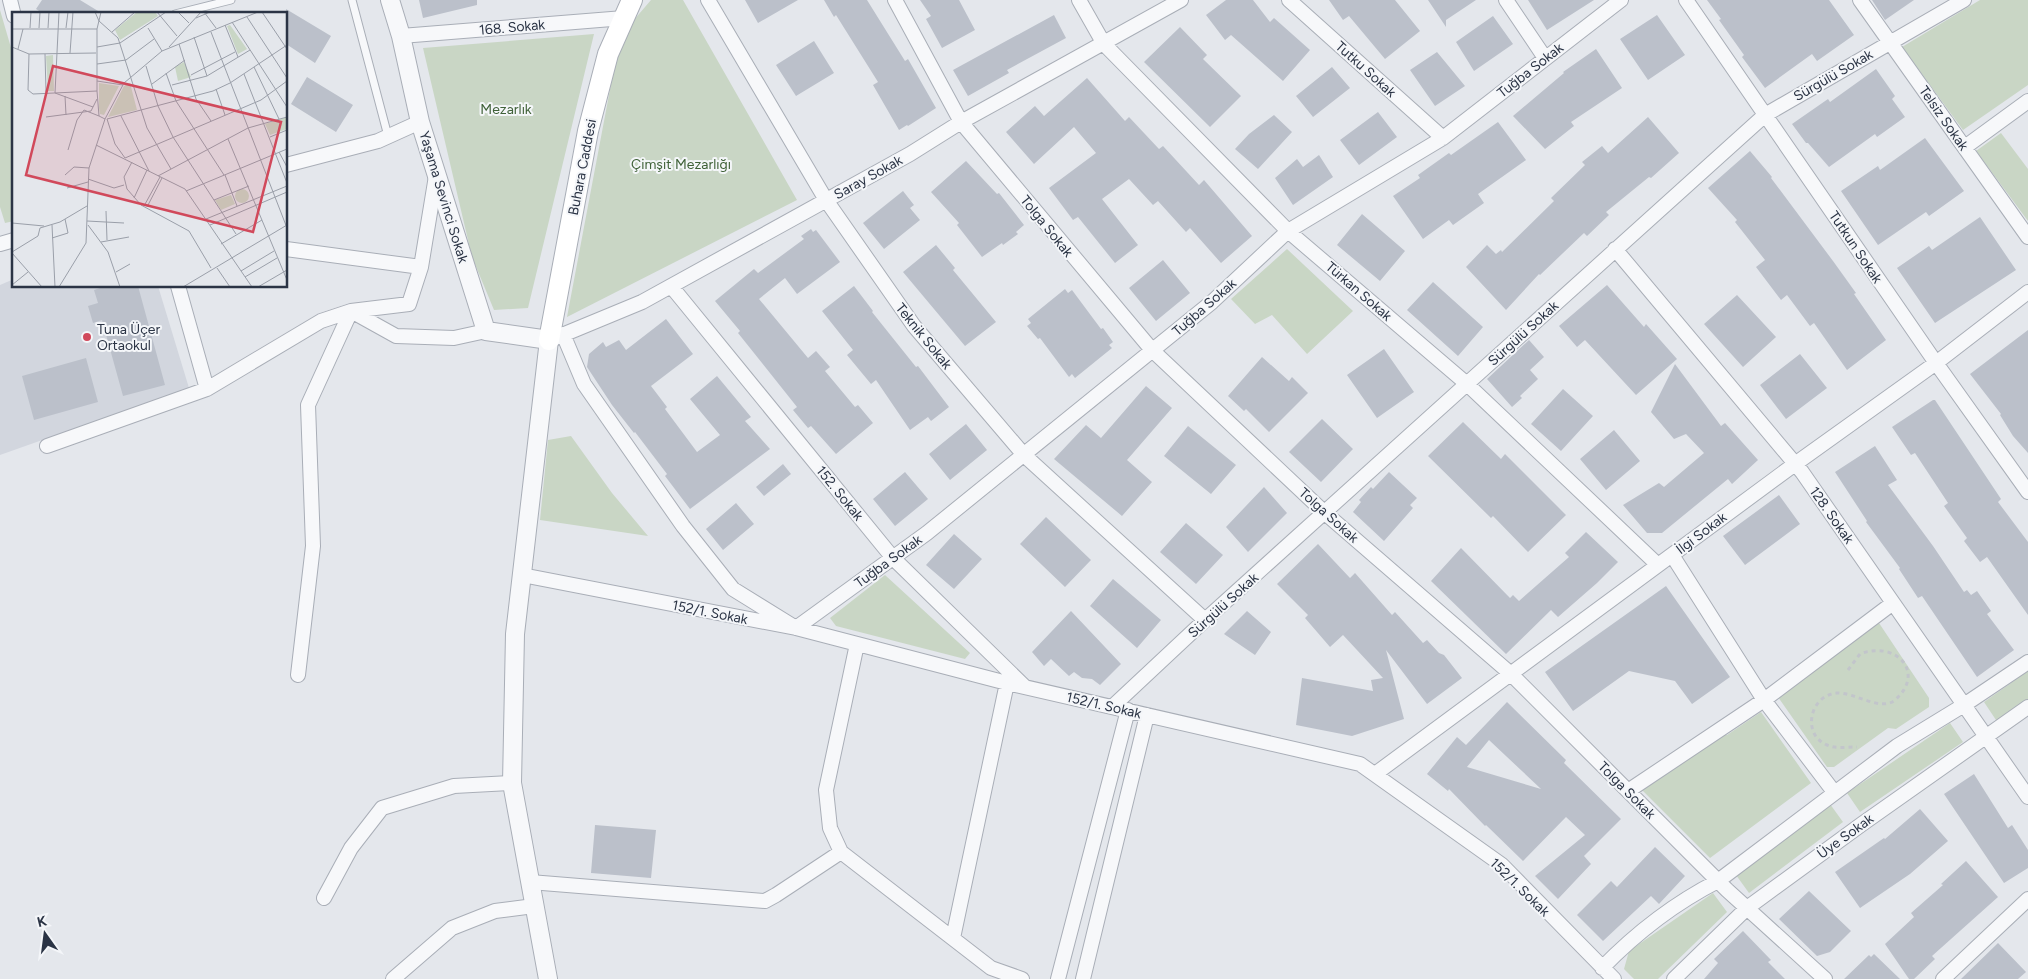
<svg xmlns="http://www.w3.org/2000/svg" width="2028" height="979" font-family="Figtree,sans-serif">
	<rect width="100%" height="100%" fill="#e4e7ec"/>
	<path fill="#d2d6de" d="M14,279V286H158L189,388L0,455V285Z"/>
	<path fill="#c9d6c5" d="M651,0H683L797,200L567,317L615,63L633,21Z
		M1980,0H2028V85L1963,130L1902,47Z
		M0,10L14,58V221L5,223L0,207Z
		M594,34L528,308L494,310L472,257L423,48Z
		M2001,133L2028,169V221L1976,151Z
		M1287,249L1353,311L1307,354L1272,315L1255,324L1231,299Z
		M571,436L612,493L648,536L540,520L548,440Z
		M885,575L970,653L965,659L836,626L830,618Z
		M1879,623L1929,698V707L1896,729L1888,728L1834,767H1827L1778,697Z
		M2028,671V701L1998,723L1984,702Z
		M1761,712L1811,783L1710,858L1642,790L1721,735H1727Z
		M1950,723L1963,742L1860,812L1847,793Z
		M1830,804L1843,822L1749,893L1736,875Z
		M1713,893L1727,912L1658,979H1634L1624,969L1629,951Z"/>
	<path fill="#bbc0ca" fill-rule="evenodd" d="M42,0H80L103,14H44L36,9Z
		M419,0H477V5L423,18Z
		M745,0H798L758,23Z
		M824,0H867L905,61L908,59L936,108L908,126L907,125L899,130L873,85L878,82L836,15L834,17Z
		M920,0H959L975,30L942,48L926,19L931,16Z
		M1226,0H1253L1270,22L1274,18L1310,50L1283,81L1231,35L1225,40L1206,15Z
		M1329,0H1395L1420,31L1385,59L1349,16L1343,20Z
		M1428,0H1476L1446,20V27Z
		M1528,0H1594L1547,30Z
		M1707,0H1829L1854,35L1817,61L1812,54L1765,88L1742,57L1744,55L1719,20L1721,19Z
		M1872,0H1914L1885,20Z
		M286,9L331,36L315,63L286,44Z
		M1054,15L1066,38L1007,70L1009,73L968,96L953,70Z
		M1657,15L1685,55L1648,80L1620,39Z
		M1493,16L1513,44L1474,71L1456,42Z
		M1180,27L1207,55L1203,59L1241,96L1210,127L1144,62Z
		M814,41L834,73L796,96L776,65Z
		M1596,49L1622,88L1571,122L1574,126L1545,149L1513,116L1564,73L1563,72Z
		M1437,52L1465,86L1435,106L1410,70Z
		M1332,67L1350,88L1313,117L1296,96Z
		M1876,69L1895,96L1892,99L1905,117L1877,137L1875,134L1829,167L1808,143H1806L1792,124L1828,99L1830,102Z
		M307,77L353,105L336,132L291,104Z
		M1087,78L1125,121L1129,117L1159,149L1163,146L1199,185L1204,180L1252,236L1221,263L1190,228L1186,232L1158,201L1153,205L1129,179L1102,199L1138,245L1115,263L1078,217L1073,220L1049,188L1096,153L1074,127L1034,164L1006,132L1035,106L1044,116Z
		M1378,112L1397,137L1359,165L1340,140Z
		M1274,115L1292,132L1258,169L1235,149L1249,134Z
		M1648,117L1679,153L1651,178L1649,177L1606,212L1609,215L1587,236L1584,233L1540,275L1539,274L1506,310L1466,267L1487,245L1496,254L1501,250L1502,252L1554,201L1551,198L1585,165L1582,162L1602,146L1608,153Z
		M1498,122L1526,160L1478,194L1484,203L1453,225L1449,220L1423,239L1393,196L1420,178L1418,175L1449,153L1451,155Z
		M1925,138L1964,191L1929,216L1926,212L1878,245L1841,191L1878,166L1880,170Z
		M1750,151L1772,177L1771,178L1833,261L1856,293L1854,294L1886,340L1847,370L1814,323L1810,326L1787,295L1781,300L1756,267L1765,260L1735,222L1737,220L1708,188Z
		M1319,155L1333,177L1293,205L1275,178L1297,159L1303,167Z
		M966,161L997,194L999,193L1024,225L1016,232L1018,234L1003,245L1002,243L982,257L957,225L959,223L931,192Z
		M903,191L914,205L910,208L920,220L884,249L863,223Z
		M1362,214L1405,251L1380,281L1337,245Z
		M1980,217L2016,270L1935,323L1897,268L1929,246L1932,250Z
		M811,229L813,232L816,230L840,262L797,294L785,278L759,299L808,358L816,351L830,367L825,371L855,407L858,405L873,423L836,454L811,426L808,428L793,410L797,407L738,333L740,331L715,301L754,269L758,273L804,239L801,236Z
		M936,245L955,268L953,270L996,322L965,346L903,272Z
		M1163,260L1190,293L1156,321L1129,288Z
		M1433,282L1483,327L1458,356L1407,310Z
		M1607,285L1644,327L1646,324L1677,359L1636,395L1585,340L1577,347L1559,326Z
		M106,286H138L165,385L123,396L102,320L93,323L88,306L98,303L94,290Z
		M854,286L873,311L872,312L916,367L918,366L949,407L931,421L928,417L910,430L876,380L871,384L847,355L853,350L822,311Z
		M1065,289L1068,293L1072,290L1101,329L1103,328L1113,342L1109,345L1112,348L1075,378L1072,374L1069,377L1040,338L1038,339L1027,326L1031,323L1028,319Z
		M1737,295L1776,337L1743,367L1704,324Z
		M666,319L693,354L651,386L667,407L665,409L697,452L720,435L690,399L717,376L751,417L745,421L770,449L690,509L665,476L667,474L635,432L634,433L612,405L587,367L589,354L603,342L606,347L619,340L626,350Z
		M2028,330V453L2013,436L2000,415L2001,414L1970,374Z
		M1529,340L1544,357L1530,370L1538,379L1520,396L1522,398L1512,407L1487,379Z
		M1384,349L1414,392L1377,418L1347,375Z
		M1800,354L1827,388L1786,419L1760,385Z
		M1262,357L1289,381L1292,377L1308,393L1269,432L1246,409L1244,411L1228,396Z
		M86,358L98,402L34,420L22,376Z
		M1675,364L1721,426L1725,423L1758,460L1732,484L1728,479L1662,533H1647L1623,505L1659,483L1664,487L1704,453L1686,434L1674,439L1651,412Z
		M1146,386L1172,408L1127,460L1152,482L1122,516L1054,459L1086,425L1101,438Z
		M1563,389L1593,416L1561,451L1531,424Z
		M1933,400H1935L2001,499L1998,502L2028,542V615L1987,557L1980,562L1964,541L1967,538L1944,506L1948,503L1915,453L1911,455L1892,427Z
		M1322,419L1353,449L1321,482L1289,452Z
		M1463,422L1501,459L1505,454L1566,515L1528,552L1493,516L1491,518L1428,456Z
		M966,424L987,450L950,480L929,454Z
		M1188,426L1236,465L1211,494L1164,456Z
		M1614,430L1640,461L1606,490L1580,459Z
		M1875,446L1897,480L1888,485L1933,546L1964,592L1967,590L1971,595L1977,591L1991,611L1987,614L2014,650L1977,677L1922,596L1918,598L1899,569L1900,568L1866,522L1867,521L1835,472Z
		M783,464L791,474L764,496L756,487Z
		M905,472L928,499L895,526L873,499Z
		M1389,472L1417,498L1410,505L1413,508L1384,541L1353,512L1361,502L1359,500L1371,487L1373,489Z
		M1264,487L1287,513L1248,552L1226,527Z
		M1779,495L1800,524L1745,565L1723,536Z
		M736,503L754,524L723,550L706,529Z
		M1046,517L1091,560L1065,587L1020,544Z
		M1186,523L1223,555L1196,584L1160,552Z
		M1586,532L1618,562L1597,583L1558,617L1551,610L1506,654L1431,581L1461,548L1510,598L1513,595L1519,601L1569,557L1565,553Z
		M954,534L982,559L954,589L926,565Z
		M1318,544L1350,578L1355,573L1392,615L1395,612L1423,643L1427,640L1439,653L1444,655L1462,678L1427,704L1386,650L1404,719L1352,736L1296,725L1302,678L1373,691L1371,680L1383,678L1343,635L1330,647L1305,618L1308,615L1277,584Z
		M1113,579L1161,620L1137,648L1090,606Z
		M1666,586L1730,677L1692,704L1675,681L1629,671L1573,711L1545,672Z
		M1071,611L1121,664L1100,685L1092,679L1082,678L1074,672L1069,676L1051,659L1044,666L1032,652Z
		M1247,611L1271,632L1255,655L1224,634Z
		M1507,702L1566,760L1564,763L1621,819L1584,856L1591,864L1558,899L1535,876L1585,835L1566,817L1523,861L1486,825L1485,826L1449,789L1448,791L1427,774L1457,737L1466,745ZM1489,740L1541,789L1467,767Z
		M1974,774L2008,828L2012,825L2028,850V868L2004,883L1944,794Z
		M1920,809L1948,841L1910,874L1860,908L1835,872L1884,838L1885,839Z
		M595,825L656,830L651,878L591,873Z
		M1655,847L1685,876L1659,904L1651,896L1603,941L1577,915L1611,881L1617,887Z
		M1966,861L1998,897L1932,956L1935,959L1914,979H1909L1885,944L1914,917L1911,913L1943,885L1941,884Z
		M1809,891L1851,931L1830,952L1817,956L1779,919Z
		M1743,931L1771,960L1768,962L1785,979H1704L1718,963L1714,959Z
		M1998,943L2026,972L2018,979H1961Z
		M1874,954L1900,979H1844L1869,955L1871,957Z"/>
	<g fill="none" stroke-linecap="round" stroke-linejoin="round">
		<defs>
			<path id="service" d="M352,0L388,136
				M175,14L231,0"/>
			<path id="minor" d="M10,0L14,16
				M708,0L826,200L914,326L1024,455L1205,620
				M895,0L961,122L1152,350L1325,513L1511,674L1727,890L1825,979
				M1079,0L1104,44L1288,231L1467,384L1658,565
				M1289,0L1443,138
				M1506,0L1545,58
				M1686,0L1936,363L2028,492
				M1860,0L2028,237
				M401,36L624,18
				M1965,147L2028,101
				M286,165L378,141L420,122
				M0,244L14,240
				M286,249L421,267
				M1615,249L1802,472L2028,797
				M178,286L207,389
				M671,286L893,558L1024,686
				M563,334L584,384L683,526L733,589L796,628L927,533L1212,302L1288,231L1443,138L1621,0
				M555,338L642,302L910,154L961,122L1181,0
				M47,446L207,389L321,321L351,311L409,304L421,267L436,176
				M1672,555L1764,700L1834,792
				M522,575L796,628L1007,683L1360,764L1502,865L1614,979
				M857,644L826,790L830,828L841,852L991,968L1022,979
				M298,675L313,546L308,405L351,311L396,336L454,338L486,331
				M1112,707L1205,620L1765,115L1964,0
				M1375,774L1795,464L1936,363L2028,292
				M1628,791L1764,700L1893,603
				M530,882L765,901L776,895L841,852
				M324,898L351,848L382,808L454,786L512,783
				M953,938L1007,683
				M1602,968C1636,933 1675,903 1718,881L1897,746L1964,705L2028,662
				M393,979L452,928L495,911L534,906
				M1058,979L1128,710
				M1083,979L1147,715
				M1674,979L1747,908L1862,824L2028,707
				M1943,979L2028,899"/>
			<path id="tertiary" d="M390,0L401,36L420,122L486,331L549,340L515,634L512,783L548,979"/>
			<path id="secondary" d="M549,340L588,131L608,54L632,0"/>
		</defs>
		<use href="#service" stroke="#a9aeb7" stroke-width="9"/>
		<use href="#minor" stroke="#a9aeb7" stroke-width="16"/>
		<use href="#tertiary" stroke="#a9aeb7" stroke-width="20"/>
		<use href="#secondary" stroke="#a9aeb7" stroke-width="22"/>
		<path stroke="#c2c5cb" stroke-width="3" stroke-dasharray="4 4" stroke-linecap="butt" d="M1848,670L1860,654C1895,640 1927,672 1895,700C1881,712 1854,692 1837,693C1810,695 1801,734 1827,745C1836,749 1847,747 1857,747"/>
		<use href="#service" stroke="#f7f8fa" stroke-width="7"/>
		<use href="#minor" stroke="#f7f8fa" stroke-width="14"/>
		<use href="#tertiary" stroke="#f7f8fa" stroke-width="18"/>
		<use href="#secondary" stroke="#fff" stroke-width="20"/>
	</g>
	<circle fill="#d1495b" stroke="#f4f6f9" stroke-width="2" cx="87" cy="337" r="5"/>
	<g text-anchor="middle" stroke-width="4" stroke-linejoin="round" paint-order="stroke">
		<g font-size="14" fill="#2b3445" stroke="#f4f6f9">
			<text transform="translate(512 27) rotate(-5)" y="5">168. Sokak</text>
			<text transform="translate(1366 69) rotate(42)" y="5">Tutku Sokak</text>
			<text transform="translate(1530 70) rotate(-38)" y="5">Tuğba Sokak</text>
			<text transform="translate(1833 75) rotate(-30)" y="5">Sürgülü Sokak</text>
			<text transform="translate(1944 118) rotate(55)" y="5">Telsiz Sokak</text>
			<text transform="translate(582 167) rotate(-79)" y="5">Buhara Caddesi</text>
			<text transform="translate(868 177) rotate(-29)" y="5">Saray Sokak</text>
			<text transform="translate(444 197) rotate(73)" y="5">Yaşama Sevinci Sokak</text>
			<text transform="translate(1047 226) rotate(51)" y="5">Tolga Sokak</text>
			<text transform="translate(1856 247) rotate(56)" y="5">Tutkun Sokak</text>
			<text transform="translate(1359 291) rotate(41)" y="5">Türkan Sokak</text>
			<text transform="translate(1204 307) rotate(-41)" y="5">Tuğba Sokak</text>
			<text transform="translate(1523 333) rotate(-42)" y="5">Sürgülü Sokak</text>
			<text transform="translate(924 336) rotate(51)" y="5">Teknik Sokak</text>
			<text transform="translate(840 493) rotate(51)" y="5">152. Sokak</text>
			<text transform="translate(1329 515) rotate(42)" y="5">Tolga Sokak</text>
			<text transform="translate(1832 515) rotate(55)" y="5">128. Sokak</text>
			<text transform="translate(1701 533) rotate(-37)" y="5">İlgi Sokak</text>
			<text transform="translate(888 561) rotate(-36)" y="5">Tuğba Sokak</text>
			<text transform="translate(1223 605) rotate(-42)" y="5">Sürgülü Sokak</text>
			<text transform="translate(710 612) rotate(11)" y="5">152/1. Sokak</text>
			<text transform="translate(1104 705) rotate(13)" y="5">152/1. Sokak</text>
			<text transform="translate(1627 790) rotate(45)" y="5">Tolga Sokak</text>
			<text transform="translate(1845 836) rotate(-36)" y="5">Üye Sokak</text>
			<text transform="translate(1520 887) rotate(44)" y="5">152/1. Sokak</text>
		</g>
		<g font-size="14" fill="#3f6138" stroke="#f4f6f9">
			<text x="506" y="114">Mezarlık</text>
			<text x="681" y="169">Çimşit Mezarlığı</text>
		</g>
		<g font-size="14" fill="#2b3445" stroke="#f4f6f9" text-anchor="start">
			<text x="97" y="334">Tuna Üçer<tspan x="97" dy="16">Ortaokul</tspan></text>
		</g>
	</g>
	<g transform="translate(12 12)">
		<rect width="275" height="275" fill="#e4e7ec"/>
		<path d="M125,0H143L146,4L108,28L103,18ZM218,13L235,37L226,42L215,14ZM41,43L42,79H36L34,44ZM172,50L179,65L166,69L163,55ZM87,71L107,74L92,103L88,102L87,96ZM118,71L125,98L96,105L112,74ZM275,105V117L258,123L253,112ZM223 184a7 7 0 1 1 14 0a7 7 0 1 1-14 0ZM219,183L223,192L209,198L203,188Z" fill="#c9d6c5"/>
		<path fill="none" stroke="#9a9fa9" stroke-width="1" d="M47,0L43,81L81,95M83,0L87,9L106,26L135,116L159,157M89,0L85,17V79L87,104L93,107M145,0L165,24M166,0L177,11M192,0L204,16M250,0L275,37M235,5L275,66M184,6L198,0M220,10L275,95M213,13L226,45M18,16L19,0M27,16L28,0M36,16L37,0M54,16L56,0M136,16L150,39M0,17H85M100,20L123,0M199,20L275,216M182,25L195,64M167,32L184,87L199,109M0,35L17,42L84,41M85,35L108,31L154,0M157,35L189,0M6,37L11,17M58,41L61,0M17,42L16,78L21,82L85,79M33,42L34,80M85,52L114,48L142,27M134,54L146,94L161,125L224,222M242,55L267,107M154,61L164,89L212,163M232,62L275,171M179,63L223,40M85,69L111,73M140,72L173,48M160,73L195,64L238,38M204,77L213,103M53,84L54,103M109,104L137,159M34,105L79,99L85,87M93,107L112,71L150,39L246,0M95,107L103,132L113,146L249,88L275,69M95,107L201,79L218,71L275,33M258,125L275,118M216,127L275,268M84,133L173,177L240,275M56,138L65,108L72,98L87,104M267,140L275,155M120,150L112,165L115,177L129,193L177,219L199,256M53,163L62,155L77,156M213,163L225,194M146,164L236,116L275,105M76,167L102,176L112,173M55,176L76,170M174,179L275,137M122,186L135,158M202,188L237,174M132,194L148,165M135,195L150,166M94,199L95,228M194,207L275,174M75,209L112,211M0,211L32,214M40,213L43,275M76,213L96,240L108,275M198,213L275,180M40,226L56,221L53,207M89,230L117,225M209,232L250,208M0,240L26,224L28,216L48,210L75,194M0,241L30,275M205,256L218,275M229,259L262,239M104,260L118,252M233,265L265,246M0,273L16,260M47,275L74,231L77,156L93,107M171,275L275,213M246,275L275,258"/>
		<path fill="#d1495b" fill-opacity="0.15" stroke="#d1495b" stroke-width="2.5" d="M41,54L269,110L241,220L14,163Z"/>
		<rect width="275" height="275" fill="none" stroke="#2b3445" stroke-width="2.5"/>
	</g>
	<g transform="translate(45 934) rotate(346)" stroke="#f4f6f9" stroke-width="4" paint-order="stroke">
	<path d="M0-4L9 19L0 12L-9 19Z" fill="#2b3445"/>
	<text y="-8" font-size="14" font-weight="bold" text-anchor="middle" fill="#2b3445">K</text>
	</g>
</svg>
